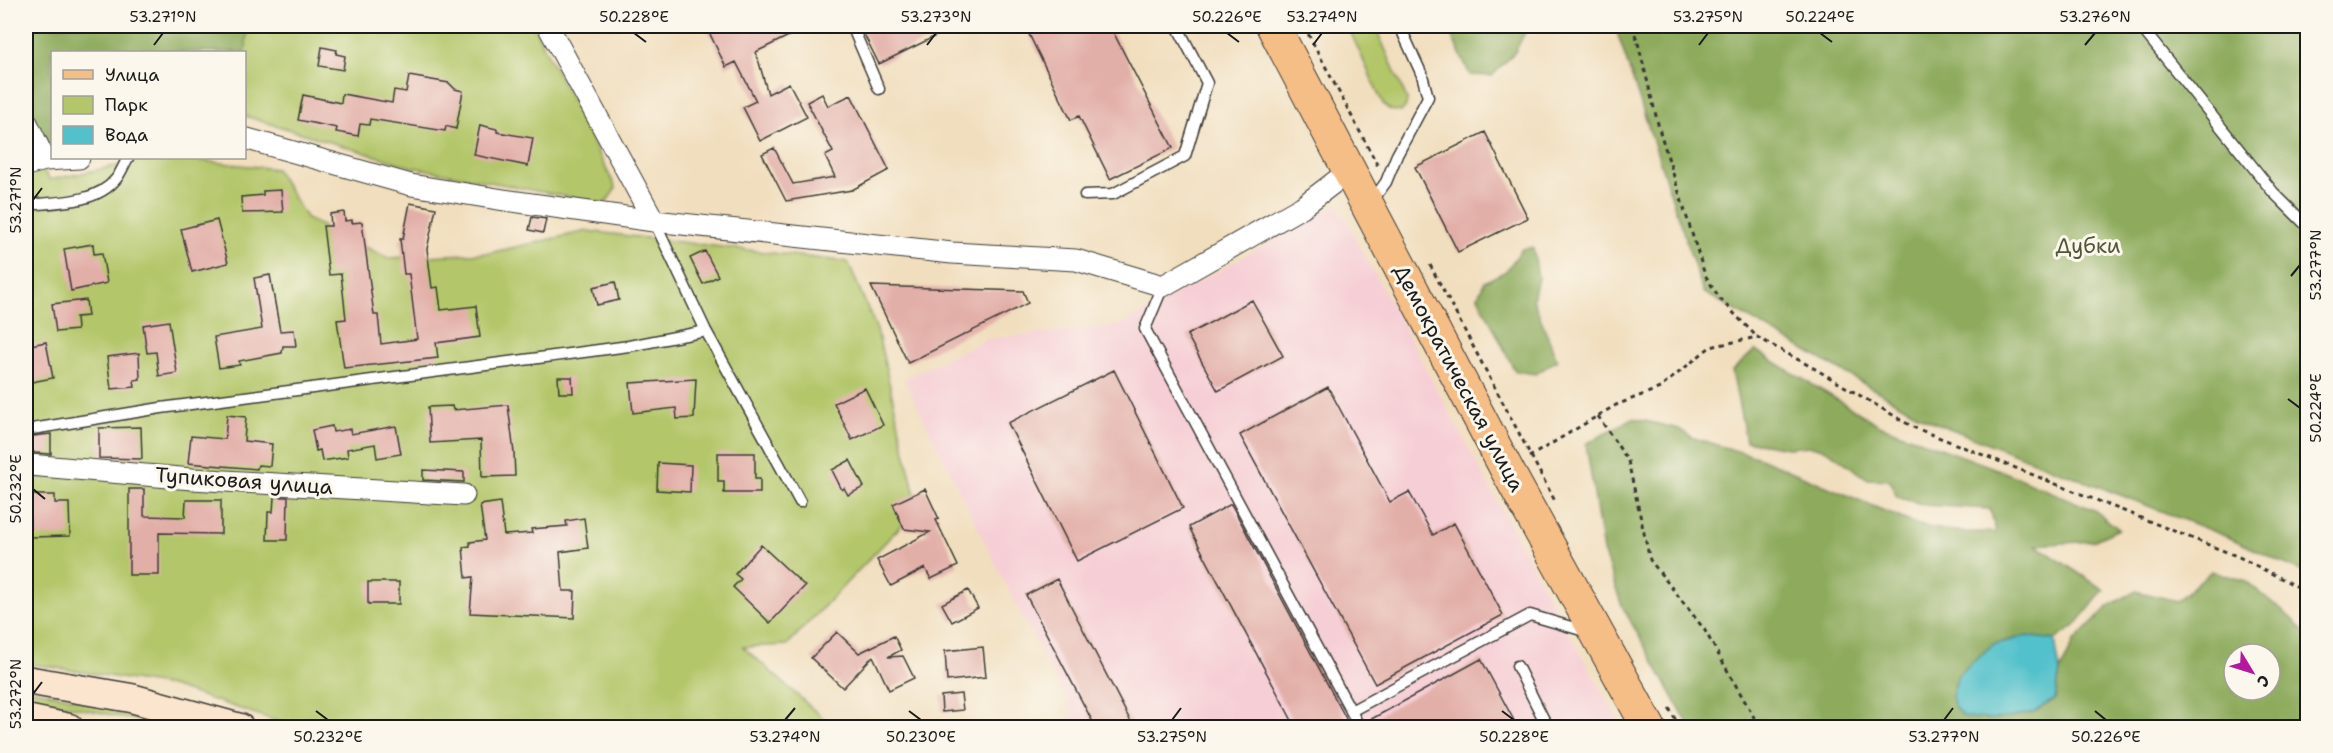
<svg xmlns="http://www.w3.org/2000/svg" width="2333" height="753" font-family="'Shantell Sans',sans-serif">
	<rect width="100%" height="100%" fill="#fbf7ec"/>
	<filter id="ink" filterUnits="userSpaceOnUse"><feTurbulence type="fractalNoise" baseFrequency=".0167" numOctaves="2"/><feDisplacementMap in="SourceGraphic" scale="12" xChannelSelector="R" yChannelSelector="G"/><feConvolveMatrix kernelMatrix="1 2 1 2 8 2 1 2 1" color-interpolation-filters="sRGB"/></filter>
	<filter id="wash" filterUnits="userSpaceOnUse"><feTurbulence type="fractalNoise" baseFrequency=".008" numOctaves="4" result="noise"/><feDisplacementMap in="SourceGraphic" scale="24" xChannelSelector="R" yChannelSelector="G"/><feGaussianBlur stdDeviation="1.35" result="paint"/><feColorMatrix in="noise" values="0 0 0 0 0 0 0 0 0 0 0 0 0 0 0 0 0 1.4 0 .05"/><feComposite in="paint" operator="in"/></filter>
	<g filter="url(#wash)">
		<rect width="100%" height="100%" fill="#f1debe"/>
		<path fill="#f6cfd6" d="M1337,204L1547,594L1622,727H1055L1074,715L1012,597L904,379L988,339L1121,325Z"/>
		<path fill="#b3c669" stroke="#687142" stroke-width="1.5" d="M247,26H533L616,188L605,204L412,167L245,116L244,61Z
			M1352,26H1375L1407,99L1406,106L1401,112L1390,110L1383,104L1351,33Z
			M26,145L50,180L153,158H178L276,169L307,219L388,258L489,253L587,231L848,262L877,330L918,508L787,645L743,647L833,727H295L171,686L26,663Z
			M26,688L205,727H169L26,697Z"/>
		<path fill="#8eab5d" stroke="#55643c" stroke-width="1.5" fill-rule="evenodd" d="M26,26H247L245,61L244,52H52V145L46,146L26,131Z
			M1447,26H1528L1515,52L1492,76L1470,75Z
			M1615,26H2307V574L2230,538L1926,419L1703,292Z
			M1533,247L1538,278L1533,299L1557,360L1536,374L1515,371L1478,297L1484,282L1506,271L1522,249Z
			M1755,350L1879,425L2002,471L2094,510L2119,529L2093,541L2036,545L2104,590L2075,626L2055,640C2026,636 2003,635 1980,656L2034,712L2055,699L2060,671L2074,642L2110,605L2136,591L2177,601L2211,571L2246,581L2291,618L2307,635V727H1690L1622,606L1603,551L1586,444L1633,418L1679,429L1691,437L1760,458L1915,524C1943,532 1968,533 1996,532L1990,509L1925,505L1897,497L1889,480L1868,479L1827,450L1810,446L1788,448L1746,441L1732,371ZM2234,654H2270V690H2234Z"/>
		<path fill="#53c1cb" stroke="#386e74" stroke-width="1.5" d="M2026,636L2055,640L2060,671L2055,699L2034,712L2009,718L1987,719L1964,717L1955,708L1952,696L1958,675L1992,645Z"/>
		<g id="blocks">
			<path fill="#e2afa8" d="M706,26H809L756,52L768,94L789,83L807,117L760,141L743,107L756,101L736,62L726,67Z
				M860,26H956L879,64Z
				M1025,26H1110L1173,148L1110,179L1079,116L1071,120Z
				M322,47L337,50L336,54L345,56L343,70L319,66Z
				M409,76L449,83L455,89L463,91L456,129L446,126L445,131L370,119L369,125L360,124L358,136L336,132L337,128L298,120L303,95L341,103L342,94L392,103L394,90L406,92Z
				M822,94L828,106L851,95L889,170L852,190L786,201L762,154L774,148L793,184L835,177L825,156L833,152L807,102Z
				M480,125L497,129V132L533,138L528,166L474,155Z
				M1485,132L1528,218L1458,252L1415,167Z
				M281,190L283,212L242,213L241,197L263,195V191Z
				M410,203L436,208L427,249L432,288L438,287L441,310L476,306L480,337L436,343L438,358L344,368L337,320L346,319L341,274L329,275L323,226H331L330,214L344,212L345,221L352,220V223L362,222L374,315H378L381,344L417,339L409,274H404L400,239H403Z
				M532,217L546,219L543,233L529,230Z
				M217,220L228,263L192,272L181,229Z
				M93,244L94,254L102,253L107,283L71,291L64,249Z
				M705,251L718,276L703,284L690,258Z
				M270,275L280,331L294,330L296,346H283L282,353L239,361L240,365L219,368L214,337L262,329L254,278Z
				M615,282L619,300L597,305L593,287Z
				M871,286L1023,291L1028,303L908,363Z
				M86,300L88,316L76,317L77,330L56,332L52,304Z
				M1252,300L1283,356L1218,391L1187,335Z
				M169,321L177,373L159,376L156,352L147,353L143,325Z
				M46,342L53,378L26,383V346Z
				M139,353L140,379L134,380L135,387L111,389L107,357Z
				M1114,370L1183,508L1077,561L1008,423Z
				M558,377H572L573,393H559Z
				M696,379L694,418L677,419L676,408L633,413L630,383Z
				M1328,387L1390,502L1409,492L1433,535L1454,523L1503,615L1375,684L1240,435Z
				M865,388L883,425L852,440L834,403Z
				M508,405L514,453L515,476L482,477L481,440L430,443L428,407L452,406L453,410Z
				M227,415L246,417L244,441L272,444L270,466L258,465L257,469L188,463L191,436L225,439Z
				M332,426L333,432L350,429L351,434L396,426L401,454L377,458L375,444L347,449L348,457L322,461L320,450L316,451L312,430Z
				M141,427L142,459L99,458V428Z
				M51,434V454L35,453L30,450V441L33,436Z
				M718,453H755V479H760V493H724V481H718Z
				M850,460L864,487L848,495L844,488L842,490L832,470Z
				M658,463L691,465L690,492L657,490Z
				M423,470L464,472V482L423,480Z
				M129,489H144V516L185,517L186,500H221V534L159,533V575H129Z
				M925,489L939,519L936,520L958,566L931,579L925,568L891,586L877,560L930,532L904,529L893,504Z
				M29,495H55V503H69L70,536L30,537Z
				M274,497H288L287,540H267L268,512H273Z
				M500,502L504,535L532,533L531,529L567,526L566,521L584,518L588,548L560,552L563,591H575L574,618L470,613L473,577L466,578L463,547L470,546V542L485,540L480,505Z
				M1231,504L1344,715L1351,728H1296L1189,527Z
				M761,545L805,586L770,623L733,587L741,579L735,574Z
				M1057,579L1134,728H1096L1026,595Z
				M368,582H399V604H368Z
				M968,590L978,608L952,622L942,604Z
				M837,632L859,653L894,636L901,650L888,657L903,656L914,678L889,690L873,656L843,688L811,658Z
				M983,647L986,677L947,681L945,651Z
				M1481,659L1518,728H1367L1366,722Z
				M961,694L963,710L942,712L941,696Z"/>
		</g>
	</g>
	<g filter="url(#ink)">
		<use href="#blocks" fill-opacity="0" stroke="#3c3934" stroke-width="1.5"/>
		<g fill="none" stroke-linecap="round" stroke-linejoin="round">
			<defs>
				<path id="service" d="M852,26L879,89
					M2140,26L2273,192L2308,227
					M1085,195L1113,194L1185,156L1207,83L1177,26
					M1370,204L1386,182L1397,155L1428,97L1422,75L1402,31
					M26,205C55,202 96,204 116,179C121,173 124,164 128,158
					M654,221L706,331L800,502
					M1163,286L1145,329L1351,711L1530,615L1588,632
					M26,430L161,408L629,346L706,331
					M1517,666L1548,728
					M1351,711L1360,728"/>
				<path id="minor" d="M548,26L654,221
					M26,121L45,160
					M244,138L411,185L504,200L654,221L952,253L1076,260L1163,286L1302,207L1349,171
					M26,165L45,160L79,158
					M26,462L29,465L192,479L464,495"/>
				<path id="secondary" d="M26,680L131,698L240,728
					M26,719L69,728"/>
				<path id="primary" d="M1273,26L1507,470L1649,728"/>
			</defs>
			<use href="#service" stroke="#3c3934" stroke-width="13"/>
			<use href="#minor" stroke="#3c3934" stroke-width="23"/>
			<use href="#secondary" stroke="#3c3934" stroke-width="31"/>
			<use href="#primary" stroke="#3c3934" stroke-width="35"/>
			<path stroke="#3c3934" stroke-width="3" stroke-dasharray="4.5 4.5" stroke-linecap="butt" d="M1304,26L1378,166
				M1631,26L1637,39L1660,132L1705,275L1720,299L1757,337
				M1430,265L1556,503
				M1598,416L1628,461L1650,560L1704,629L1760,728
				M1529,457L1616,405L1660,388L1710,347L1757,337L1817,370L1913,427L2239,557L2308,592
				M1669,708L1680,728"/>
			<use href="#service" stroke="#fff" stroke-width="10"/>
			<use href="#minor" stroke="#fff" stroke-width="21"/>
			<use href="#secondary" stroke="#fbe5cf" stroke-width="28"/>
			<use href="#primary" stroke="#f6be87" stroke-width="33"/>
		</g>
	</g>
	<path fill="none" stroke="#1c1c1c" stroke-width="2" d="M634,33L646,42M1227,33L1239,42M1820,33L1832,42M154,45L163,33M927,45L936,33M1313,45L1322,33M1699,45L1708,33M2085,45L2095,33M33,200L42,188M2291,276L2300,265M2288,399L2300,408M33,489L45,499M33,694L42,682M316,711L328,720M909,711L921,720M1502,711L1514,720M2095,711L2106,720M785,720L795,708M1172,720L1181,708M1944,720L1953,708"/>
	<g text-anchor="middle" stroke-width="6" stroke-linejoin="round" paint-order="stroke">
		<g font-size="21" fill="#515837" stroke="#fbf7ec">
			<text x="2088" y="253">Дубки</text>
		</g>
		<g font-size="21" fill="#1c1c1c" stroke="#fbf7ec">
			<text transform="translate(1459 378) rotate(62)" y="7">Демократическая улица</text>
			<text transform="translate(244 481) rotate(4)" y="7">Тупиковая улица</text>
		</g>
	</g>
	<rect width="2333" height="753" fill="none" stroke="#fbf7ec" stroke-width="66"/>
	<rect x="51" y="51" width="195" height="108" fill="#fbf7ec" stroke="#a29f99" stroke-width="1.5"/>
	<rect x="63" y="70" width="30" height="9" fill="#f6be87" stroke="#a29f99" stroke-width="1.5"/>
	<text x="105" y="81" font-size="18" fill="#1c1c1c">Улица</text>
	<rect x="63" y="96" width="30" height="18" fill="#b3c669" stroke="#a29f99" stroke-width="1.5"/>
	<text x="105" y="111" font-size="18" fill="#1c1c1c">Парк</text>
	<rect x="63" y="126" width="30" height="18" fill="#53c1cb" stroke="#a29f99" stroke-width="1.5"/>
	<text x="105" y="141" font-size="18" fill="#1c1c1c">Вода</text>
	<g transform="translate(2252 672) rotate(128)"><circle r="28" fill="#fbf7ec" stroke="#a29f99" stroke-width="1.5"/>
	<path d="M0-4.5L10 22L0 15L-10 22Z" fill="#b5179e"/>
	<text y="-9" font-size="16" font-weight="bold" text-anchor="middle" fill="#1c1c1c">С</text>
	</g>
	<rect x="33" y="33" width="2267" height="687" fill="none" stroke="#1c1c1c" stroke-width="2"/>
	<g font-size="15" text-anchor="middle" fill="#1c1c1c">
		<text x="163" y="22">53.271°N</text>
		<text x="634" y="22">50.228°E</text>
		<text x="936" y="22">53.273°N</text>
		<text x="1227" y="22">50.226°E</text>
		<text x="1322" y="22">53.274°N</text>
		<text x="1708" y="22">53.275°N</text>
		<text x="1820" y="22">50.224°E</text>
		<text x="2095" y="22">53.276°N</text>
		<text transform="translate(16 200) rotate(-90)" y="5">53.271°N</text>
		<text transform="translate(2316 265) rotate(-90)" y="5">53.277°N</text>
		<text transform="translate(2316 408) rotate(-90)" y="5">50.224°E</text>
		<text transform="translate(16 489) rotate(-90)" y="5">50.232°E</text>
		<text transform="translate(16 694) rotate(-90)" y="5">53.272°N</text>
		<text x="328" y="742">50.232°E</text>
		<text x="785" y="742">53.274°N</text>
		<text x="921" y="742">50.230°E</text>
		<text x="1172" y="742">53.275°N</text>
		<text x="1514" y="742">50.228°E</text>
		<text x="1944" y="742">53.277°N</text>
		<text x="2106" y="742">50.226°E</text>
	</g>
</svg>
